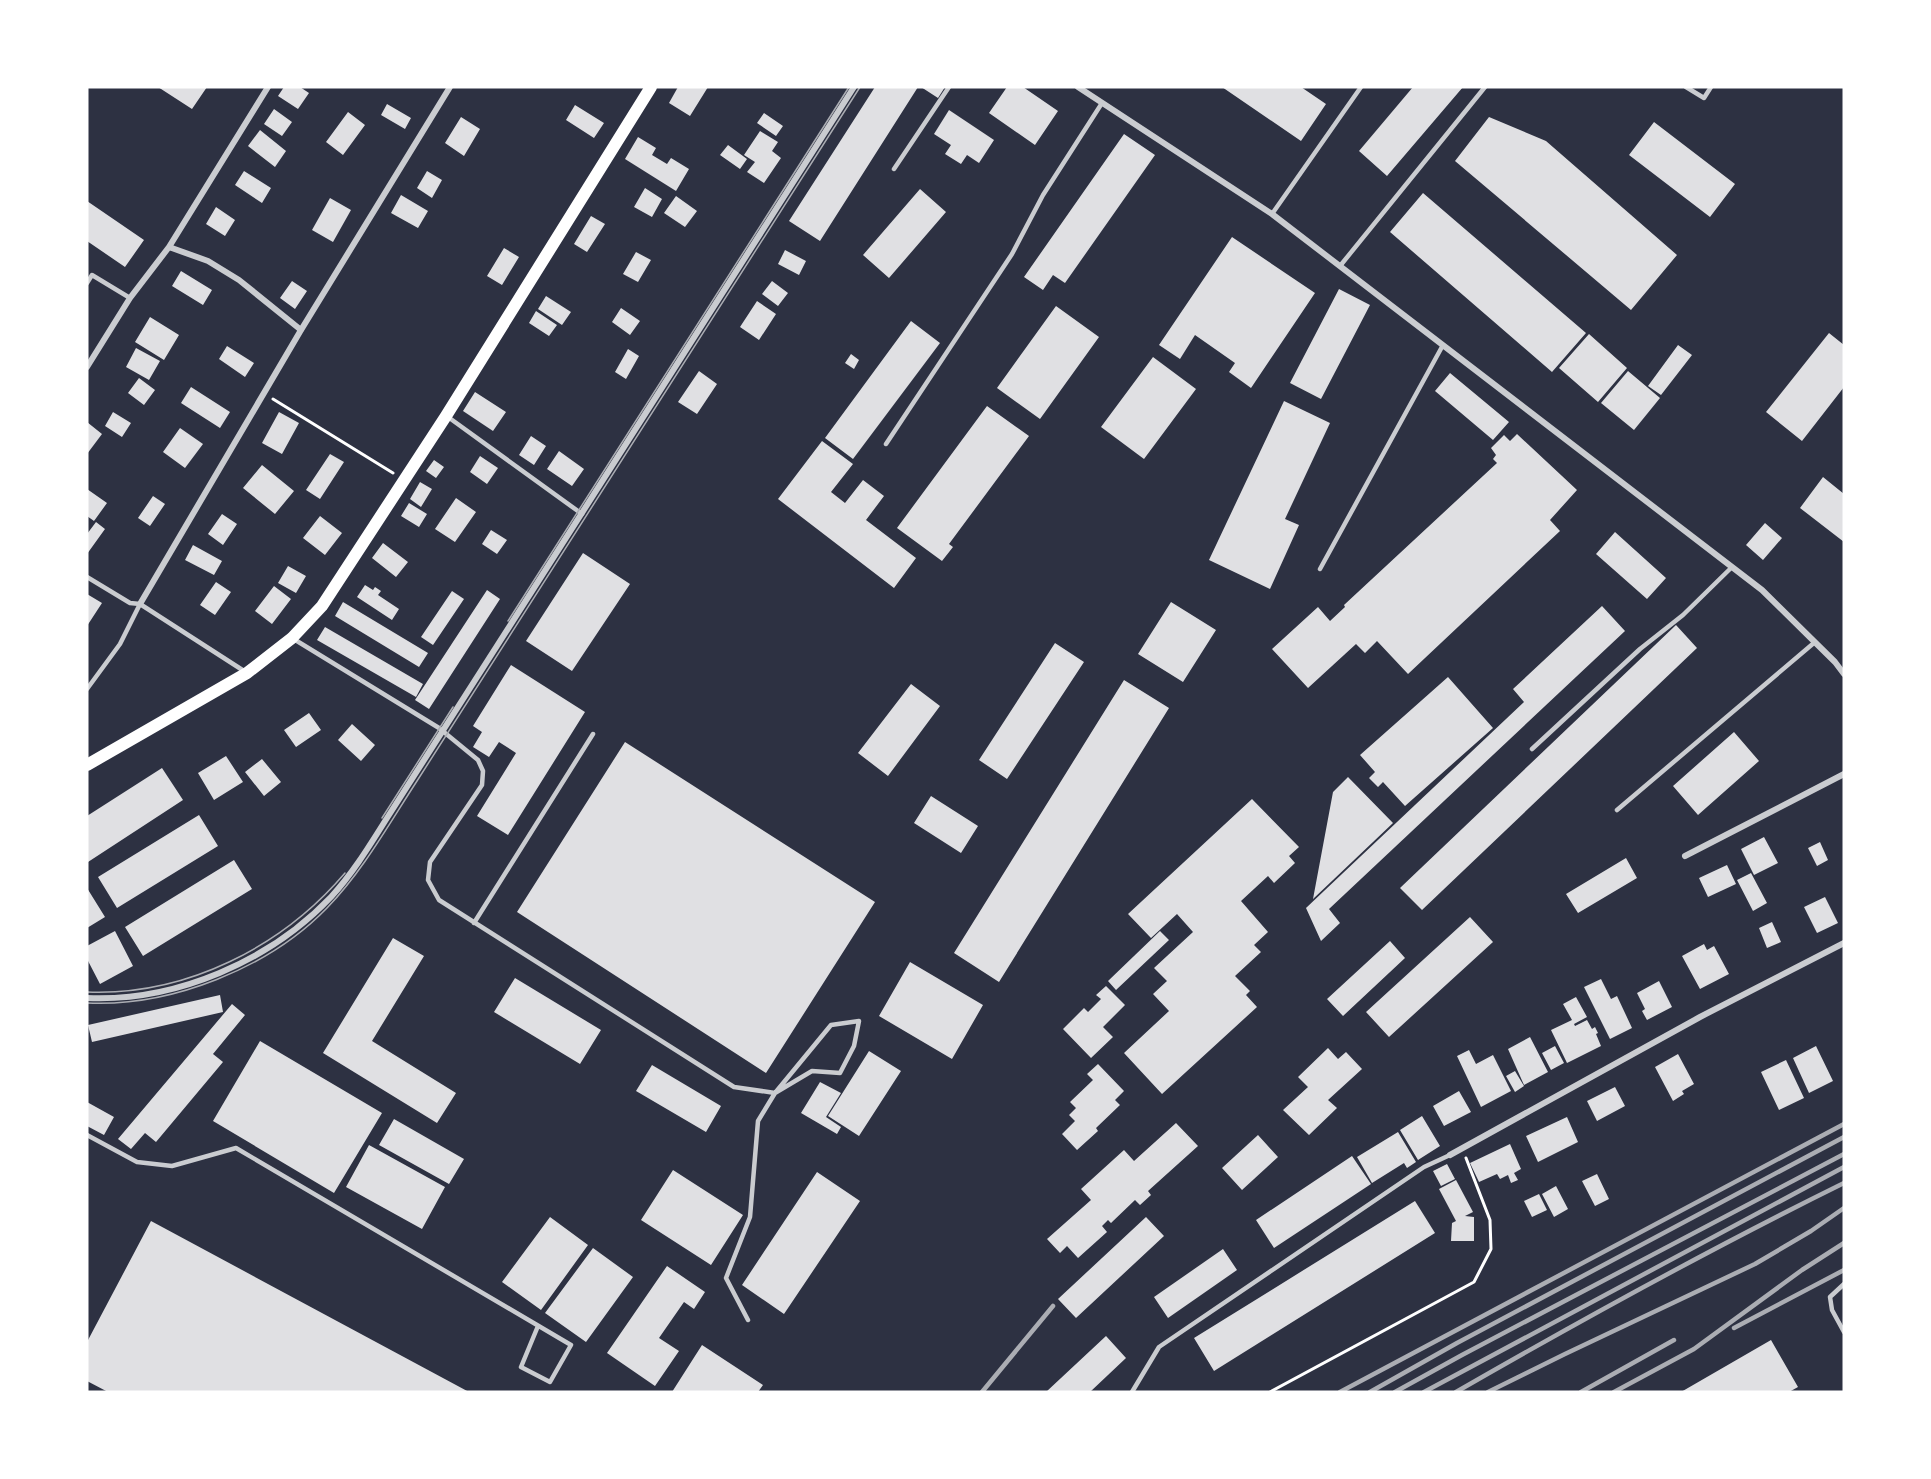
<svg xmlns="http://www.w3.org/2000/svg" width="1931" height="1479" font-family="'Source Sans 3',sans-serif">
	<rect width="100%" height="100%" fill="#2d3142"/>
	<path fill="#e0e0e3" d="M158,87H207L192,109Z
		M284,87H300L309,93L298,109L278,96Z
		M678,87H708L690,116L669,103Z
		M875,87H918L820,241L789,221Z
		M921,87H945L938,98Z
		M1007,87H1023L1058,111L1035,145L989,113Z
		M1222,87H1301L1326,104L1301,141Z
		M1413,87H1463L1387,176L1359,151Z
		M387,104L411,118L405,129L381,115Z
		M575,105L604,123L594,138L566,120Z
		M274,109L292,122L282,136L264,124Z
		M949,110L994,140L979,163L967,155L961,164L945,154L951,145L934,134Z
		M348,112L365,125L343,155L326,142Z
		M764,113L783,126L776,136L757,123Z
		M461,117L480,129L464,156L445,143Z
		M1489,117L1546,141L1677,255L1631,310L1455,161Z
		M1654,122L1735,184L1710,217L1629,155Z
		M260,130L286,151L275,167L248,146Z
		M760,131L778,142L772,151L781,158L764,183L747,172L755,162L744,155Z
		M1124,134L1155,155L1065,283L1053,275L1043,290L1024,277Z
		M638,137L656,148L652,155L667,164L671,158L689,169L676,191L625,159Z
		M728,145L747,159L740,169L720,155Z
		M244,171L271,188L262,203L235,185Z
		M427,171L442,180L432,198L417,188Z
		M645,188L662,199L652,217L634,207Z
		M920,189L946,212L889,278L863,255Z
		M1423,193L1586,333L1552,372L1390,232Z
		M401,195L428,211L418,228L391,213Z
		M676,196L697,211L685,227L664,213Z
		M330,198L351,210L333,242L312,230Z
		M87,201L144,240L125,267L87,241Z
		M216,207L235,220L225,236L206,224Z
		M591,216L605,224L587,252L574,244Z
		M1232,237L1315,293L1251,388L1229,372L1235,363L1195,335L1180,359L1159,345Z
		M504,248L519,257L502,285L487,276Z
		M785,250L806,261L799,275L778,264Z
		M636,252L651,260L638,282L623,274Z
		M181,271L212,290L203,305L172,286Z
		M292,281L307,291L295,309L280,298Z
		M772,281L788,293L778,306L762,294Z
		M1339,289L1370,305L1321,399L1290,383Z
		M546,296L571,312L562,325L538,309Z
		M757,301L776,314L759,340L740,327Z
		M1056,306L1099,337L1040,419L997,388Z
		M621,308L640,321L630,335L612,322Z
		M536,311L557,325L549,336L529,323Z
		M150,317L179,335L164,360L135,342Z
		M911,321L940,343L853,459L825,438Z
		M1829,333L1844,345V387L1802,441L1766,412Z
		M1589,334L1627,368L1598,402L1559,368Z
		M1678,345L1692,355L1661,395L1648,386Z
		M227,346L254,363L245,377L219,359Z
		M136,348L160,361L149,380L126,367Z
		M628,349L639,356L626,379L615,372Z
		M851,354L859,360L854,369L845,363Z
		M1153,357L1196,389L1144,459L1101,427Z
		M699,371L717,384L697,414L678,402Z
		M1628,371L1660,398L1634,430L1601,403Z
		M1450,373L1509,422L1493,440L1435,391Z
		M139,378L155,390L144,405L128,393Z
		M191,387L230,412L220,428L181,403Z
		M475,392L506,412L493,431L463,411Z
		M1284,401L1330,423L1285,519L1299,525L1270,589L1209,560Z
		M987,406L1029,436L949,544L953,547L942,561L897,528Z
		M113,412L131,423L122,437L105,426Z
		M279,412L299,423L282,454L262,443Z
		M87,422L102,434L87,454Z
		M180,428L203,444L185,468L163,452Z
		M1517,434L1577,490L1550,520L1560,531L1408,674L1377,641L1365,653L1356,644L1308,688L1272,649L1318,607L1330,621L1345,607L1344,605L1497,463L1493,459L1496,455L1491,448L1504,435L1510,441Z
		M531,436L546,446L534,465L519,455Z
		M822,441L853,464L831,492L845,503L863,480L884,496L866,520L916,558L894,588L778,499Z
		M559,451L584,469L572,486L547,469Z
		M330,454L344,462L320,499L306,490Z
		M480,456L498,468L487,484L470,472Z
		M434,460L444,467L436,478L426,471Z
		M262,465L294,491L275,514L243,488Z
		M1823,477L1844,494V542L1800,508Z
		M420,482L432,489L421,507L410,499Z
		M87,489L107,503L94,521L87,516Z
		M153,496L165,504L150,526L138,518Z
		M456,498L476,512L455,542L435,529Z
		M409,503L427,514L419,527L401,516Z
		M222,514L237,524L223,545L208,534Z
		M320,516L342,533L325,555L303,538Z
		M96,522L105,529L87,554V534Z
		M1765,523L1782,538L1763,560L1746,545Z
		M491,530L507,540L497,554L482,544Z
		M1615,532L1666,578L1647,599L1596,554Z
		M383,543L408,562L396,577L372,558Z
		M193,545L222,561L214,575L185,560Z
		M583,553L630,584L572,671L526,641Z
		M288,566L306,576L296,593L278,583Z
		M216,582L231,592L215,615L200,605Z
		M365,585L373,590L375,587L381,591L378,595L399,609L392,620L357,597Z
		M274,586L291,599L272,624L255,611Z
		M487,590L500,599L429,709L415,700Z
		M452,591L464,599L433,645L421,637Z
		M87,594L102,603L87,626Z
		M343,602L428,653L419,667L335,616Z
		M1171,602L1216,630L1183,682L1138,654Z
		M1602,606L1625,631L1329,909L1340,923L1321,941L1306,908L1524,702L1513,689Z
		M1676,625L1697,648L1422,910L1400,888Z
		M325,627L423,684L416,697L317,640Z
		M1055,643L1084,662L1007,779L979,760Z
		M511,665L585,712L508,835L477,816L516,753L499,742L489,757L473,747L482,732L473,726Z
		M1448,677L1493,728L1405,806L1383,782L1378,787L1369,778L1375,772L1360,755Z
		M1124,680L1169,708L999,982L954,953Z
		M911,684L940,706L888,776L858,753Z
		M309,713L321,730L296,747L284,730Z
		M352,724L375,745L361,761L338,740Z
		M1734,732L1759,761L1698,815L1673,786Z
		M625,742L875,902L766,1073L517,912Z
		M226,756L243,782L214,800L198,773Z
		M262,759L281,782L264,796L245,772Z
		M162,768L183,800L88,862L87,816Z
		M1348,777L1393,823L1313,899L1333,792Z
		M931,796L978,826L961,853L914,823Z
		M1252,799L1299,847L1289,856L1295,863L1274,883L1268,876L1241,901L1268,932L1254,945L1261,952L1235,976L1250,991L1246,995L1257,1007L1162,1094L1124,1053L1169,1011L1153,994L1167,981L1154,968L1193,932L1177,914L1151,938L1128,914Z
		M199,815L218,846L117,908L98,877Z
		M1764,837L1778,863L1754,875L1741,849Z
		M1820,842L1828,860L1817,866L1808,848Z
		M1626,858L1637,878L1578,913L1566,894Z
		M234,860L252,889L143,956L125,927Z
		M1727,865L1736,884L1708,897L1699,878Z
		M1751,873L1767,903L1753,911L1737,880Z
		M87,888L105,917L87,928Z
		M1825,897L1838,923L1817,933L1804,907Z
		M1470,917L1493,942L1389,1037L1366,1012Z
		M1772,922L1781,942L1767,948L1759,928Z
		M115,931L133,966L100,984L87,959V946Z
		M1160,931L1169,940L1116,990L1108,981Z
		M393,938L424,956L372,1041L456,1093L437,1123L323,1053Z
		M1390,941L1405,958L1343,1016L1327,999Z
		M1704,944L1707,950L1714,946L1729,974L1700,989L1682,956Z
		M910,962L983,1005L952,1059L879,1016Z
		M515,978L601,1030L580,1064L494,1012Z
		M1601,979L1611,999L1617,996L1632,1028L1610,1039L1584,987Z
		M1659,981L1672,1007L1647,1020L1642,1011L1645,1009L1637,993Z
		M1106,986L1125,1005L1103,1027L1113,1037L1091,1058L1063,1029L1084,1008L1088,1012L1101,999L1096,995Z
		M220,995L223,1012L92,1042L88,1025Z
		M1576,997L1587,1017L1574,1024L1575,1026L1587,1020L1592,1029L1595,1027L1598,1033L1596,1034L1601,1046L1567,1063L1551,1030L1572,1020L1563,1004Z
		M232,1004L245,1015L213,1054L223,1062L156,1142L145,1133L131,1149L118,1139Z
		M1530,1037L1548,1072L1524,1085L1508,1049Z
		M260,1041L382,1113L334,1193L213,1121Z
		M1555,1046L1564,1063L1551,1070L1542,1053Z
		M1816,1046L1833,1081L1809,1093L1793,1058Z
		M1328,1048L1338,1059L1346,1052L1362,1069L1328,1100L1337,1108L1309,1135L1283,1110L1308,1087L1298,1077Z
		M1469,1050L1476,1064L1493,1055L1511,1091L1481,1107L1457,1056Z
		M869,1051L901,1071L859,1136L828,1116Z
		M1678,1054L1694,1084L1682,1091L1684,1094L1673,1101L1655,1067Z
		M1786,1060L1804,1098L1779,1110L1761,1072Z
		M1098,1064L1124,1091L1115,1100L1120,1105L1096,1128L1098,1131L1077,1150L1062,1134L1075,1121L1069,1115L1076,1108L1070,1102L1093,1080L1087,1074Z
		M652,1065L721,1106L706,1132L636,1091Z
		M1515,1071L1524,1086L1515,1092L1506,1076Z
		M820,1082L841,1093L826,1117L841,1127L837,1134L801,1113Z
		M1615,1087L1625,1106L1597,1121L1587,1101Z
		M1459,1091L1471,1112L1444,1126L1433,1106Z
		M87,1102L114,1117L104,1135L87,1126Z
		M1422,1116L1440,1146L1418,1160L1400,1130Z
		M1567,1117L1578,1142L1538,1162L1526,1136Z
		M394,1119L464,1159L449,1184L379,1145Z
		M1176,1123L1198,1146L1148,1191L1151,1195L1140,1205L1135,1200L1111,1223L1108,1220L1102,1226L1107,1232L1078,1258L1067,1246L1060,1253L1047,1239L1091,1200L1081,1189L1124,1150L1134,1161Z
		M1398,1132L1416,1162L1407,1168L1404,1163L1372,1183L1357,1157Z
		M1258,1135L1278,1157L1242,1190L1222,1168Z
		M1510,1144L1521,1169L1514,1173L1518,1180L1511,1183L1508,1175L1500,1179L1497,1174L1479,1182L1470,1163Z
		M369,1145L445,1187L422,1229L346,1187Z
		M1352,1156L1371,1184L1274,1248L1256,1220Z
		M1447,1164L1455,1179L1441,1186L1433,1171Z
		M673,1170L743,1215L711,1265L641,1220Z
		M817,1172L860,1201L784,1314L742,1285Z
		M1597,1174L1609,1199L1595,1206L1582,1181Z
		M1456,1180L1473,1212L1465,1216L1474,1217V1241H1451L1452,1223L1456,1221L1439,1189Z
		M1556,1186L1568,1209L1554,1217L1542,1194Z
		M1539,1194L1547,1210L1532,1217L1524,1201Z
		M1415,1201L1435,1233L1214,1371L1194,1338Z
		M550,1217L588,1245L541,1310L502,1282Z
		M1146,1217L1164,1236L1076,1318L1058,1299Z
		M151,1221L469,1392H108L87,1381V1342Z
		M593,1248L633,1277L586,1342L545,1313Z
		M1223,1249L1237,1270L1168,1318L1154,1297Z
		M667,1266L705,1292L694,1309L684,1302L659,1338L679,1351L655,1386L607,1353Z
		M1106,1336L1126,1358L1090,1392H1046Z
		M1771,1340L1798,1387L1789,1392H1681Z
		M702,1345L763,1385L758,1392H672Z"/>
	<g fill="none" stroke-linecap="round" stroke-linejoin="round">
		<path stroke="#fff" stroke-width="3" d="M273,399L393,473
			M1270,1392L1474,1282L1491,1249L1490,1220L1466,1158"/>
		<path stroke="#caccd0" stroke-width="4.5" d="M1686,87L1704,98L1711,87
			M894,169L949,87
			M1272,214L1361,87
			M1340,266L1485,87
			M87,283L92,275L130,298
			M448,417L582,514
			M886,444L1012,254L1043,195L1102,103
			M1320,569L1443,345
			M87,577L130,603L140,604L244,671
			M292,638L439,728L478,760L483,771L482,785L430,862L428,880L439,900L734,1087L775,1093L831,1025L859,1021L854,1046L840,1073L812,1071L775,1093L758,1121L750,1217L726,1278L748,1320
			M87,689L120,644L140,604
			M1532,749L1640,649L1683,615L1732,567
			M1617,810L1815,642
			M474,923L593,734
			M87,1135L137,1162L172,1166L236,1148L571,1345L550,1382L521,1367L538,1326
			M1844,1284L1830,1297L1832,1310L1844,1332
			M1132,1392L1159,1347L1424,1167L1450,1155"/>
		<path stroke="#caccd0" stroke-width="6" d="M1078,87L1272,214L1762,590L1835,662L1844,674
			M169,247L208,261L239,280L301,330
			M87,367L130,298L169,247L268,87
			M140,604L301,330L450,87
			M1685,856L1844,774
			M87,998C176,1002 270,961 331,897C353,873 370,845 387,818L854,87
			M1450,1155L1700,1017L1844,943"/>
		<path stroke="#fff" stroke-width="12" d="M87,765L247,673L292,638L322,606L446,416L651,87"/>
		<path stroke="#abadb3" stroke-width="1.5" d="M508,621L849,87
			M382,818L453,707
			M87,992C186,996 282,947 345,873
			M87,1003C171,1007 269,968 327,908C363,871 389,824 417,781L860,87"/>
		<path stroke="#abadb3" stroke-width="4.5" d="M1734,1328L1844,1270
			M982,1392L1053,1306
			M1340,1392L1844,1124
			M1370,1392L1457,1343L1844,1137
			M1395,1392L1462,1355L1844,1154
			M1424,1392L1844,1167
			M1456,1392C1583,1319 1712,1248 1844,1183
			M1488,1392L1565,1354L1755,1264L1811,1231L1844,1208
			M1581,1392L1674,1340
			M1614,1392L1694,1349L1802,1270L1844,1243"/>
	</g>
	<rect width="1931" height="1479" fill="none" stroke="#ffffff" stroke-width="177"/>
</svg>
